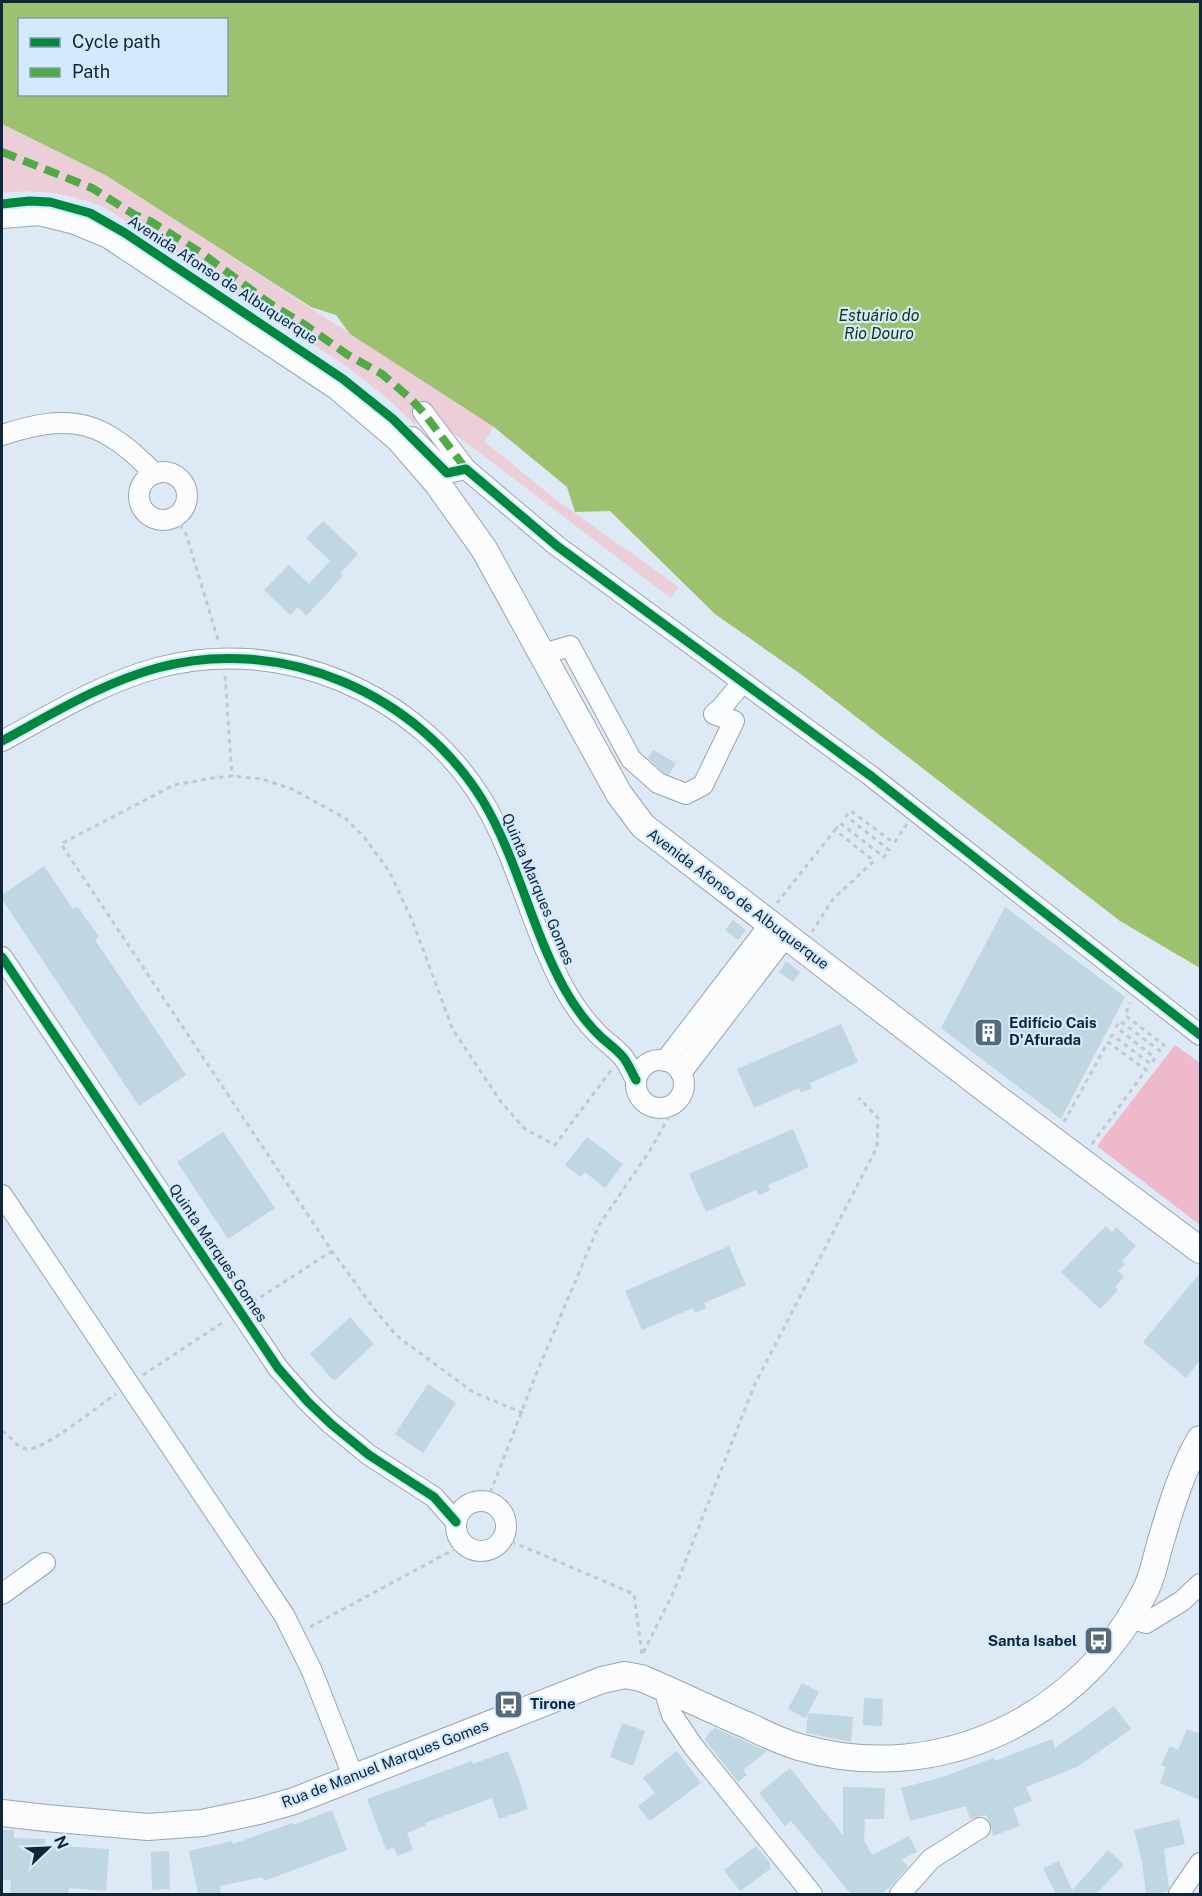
<svg xmlns="http://www.w3.org/2000/svg" width="1202" height="1896" font-family="'Public Sans',sans-serif">
	<rect width="100%" height="100%" fill="#dde9f4"/>
	<path fill="#ecced9" d="M2,124L107,176L494,427L484,441L555,499L679,587L671,598L424,411L415,425L389,400L349,368L106,208C69,193 41,189 2,193Z"/>
	<path fill="#eebacb" d="M1175,1045L1200,1063V1225L1097,1146Z"/>
	<path fill="#9ec16f" fill-rule="evenodd" d="M2,2H1200V968L1120,921L802,675L715,614L610,511L575,512L567,487L494,427L350,334L336,315L311,307L107,176L2,124ZM20,20H226V94H20Z"/>
	<path fill="#c0d6e1" d="M323,521L358,554L340,573L343,576L306,616L298,607L290,615L264,590L289,565L309,584L330,561L306,538Z
		M653,750L676,763L669,775L664,773L648,758Z
		M44,866L73,909L78,907L99,937L95,940L186,1075L139,1106L2,899V895Z
		M1005,907L1125,997L1061,1119L941,1028Z
		M733,920L746,930L738,940L725,930Z
		M786,961L800,972L793,982L779,972Z
		M841,1024L858,1062L810,1083L812,1088L801,1093L799,1088L754,1108L737,1069Z
		M793,1129L809,1167L768,1185L770,1190L759,1195L756,1190L706,1212L689,1174Z
		M223,1132L275,1208L228,1239L177,1162Z
		M587,1137L623,1164L605,1188L585,1172L581,1177L565,1165Z
		M1106,1226L1112,1232L1116,1227L1136,1246L1122,1261L1125,1264L1118,1271L1124,1277L1115,1287L1118,1290L1100,1309L1061,1272Z
		M729,1246L746,1285L704,1303L706,1308L695,1313L693,1308L642,1330L625,1291Z
		M1200,1273V1360L1186,1378L1143,1342Z
		M350,1317L374,1344L334,1381L310,1354Z
		M428,1384L456,1403L423,1453L395,1434Z
		M802,1683L819,1692L808,1713L853,1717L851,1742L806,1733L808,1713L805,1718L788,1709Z
		M864,1698L883,1699L882,1726L863,1725Z
		M1114,1706L1131,1729L1077,1767L1026,1787L1032,1801L1013,1808L1020,1826L993,1836L990,1822L986,1815L970,1819L966,1806L910,1821L901,1788L943,1777L993,1758L995,1761L1052,1739L1055,1748Z
		M622,1723L645,1731L633,1766L610,1757Z
		M715,1728L767,1751L743,1770L747,1775L738,1782L705,1740L709,1733Z
		M1187,1729L1200,1734V1800L1160,1783L1166,1767L1161,1765L1170,1746L1178,1750Z
		M508,1751L522,1787H521L528,1809L499,1819L492,1798L425,1823L426,1825L407,1833L413,1850L397,1856L394,1847L386,1850L367,1799L472,1761L473,1764Z
		M677,1751L701,1783L650,1821L638,1806L655,1793L643,1778Z
		M790,1768L843,1835V1787L885,1788L884,1819H865L864,1840L872,1855L909,1836L917,1852L902,1859L908,1867L890,1887L881,1894H851L791,1821L785,1826L759,1793Z
		M332,1810L347,1850L264,1881L263,1877L220,1886L221,1894H198L189,1851L232,1841L233,1844L292,1823L293,1825Z
		M1179,1819L1185,1844L1164,1849L1169,1888L1167,1892L1146,1894L1142,1862L1134,1830Z
		M2,1830H14V1838L45,1839V1845L109,1849L106,1891L69,1888L68,1894H10L11,1880H2Z
		M756,1846L770,1863V1869L740,1891L724,1870Z
		M1108,1850L1124,1865L1096,1894H1056L1043,1868L1059,1861L1072,1890Z
		M169,1851L170,1889L152,1890L151,1852Z"/>
	<g fill="none" stroke-linecap="round" stroke-linejoin="round">
		<defs>
			<path id="minor" d="M423,412L466,469
				M2,435C73,412 102,420 155,474
				M412,437L447,473L466,469L557,546L871,776L1200,1035
				M139 496a24 24 0 1 1 48 0a24 24 0 1 1-48 0Z
				M543,654L570,646L631,759L658,783L686,794L703,785L734,721L714,714L722,707L742,683
				M2,741C52,714 102,683 157,668C281,634 417,693 483,801C518,860 531,928 564,988C574,1006 587,1024 602,1038C609,1044 617,1050 623,1057C628,1063 632,1073 636,1080
				M2,957L278,1368L308,1402L331,1424L369,1455L434,1497L456,1522
				M636 1084a24 24 0 1 1 48 0a24 24 0 1 1-48 0Z
				M665,1061L770,924
				M681,1073L786,936
				M2,1195L284,1615L312,1671L353,1776
				M456 1526a25 25 0 1 1 50 0a25 25 0 1 1-50 0Z
				M2,1594L45,1563
				M1129,1618L1146,1623L1182,1601L1200,1584
				M664,1689L672,1715L693,1746L812,1894
				M900,1894L931,1859L980,1828
				M1179,1894L1200,1863"/>
			<path id="major" d="M2,215L39,212L75,221L109,235L338,387L398,438L437,483L484,549L619,794L643,826L997,1098L1200,1250
				M2,1813L46,1818L148,1827L202,1823L259,1811L294,1801L602,1680L625,1675L641,1678C677,1693 713,1711 749,1726C765,1734 782,1742 799,1747C939,1788 1084,1717 1147,1587C1153,1574 1156,1558 1160,1544C1171,1507 1181,1472 1200,1439"/>
		</defs>
		<use href="#minor" stroke="#97a6b5" stroke-width="22"/>
		<use href="#major" stroke="#97a6b5" stroke-width="28"/>
		<path stroke="#c2c9cd" stroke-width="3" stroke-dasharray="4.5 4.5" stroke-linecap="butt" d="M175,517L186,534L219,643
			M225,676L232,776
			M835,830L840,823L884,857L889,850L846,816L851,811L894,843L907,824
			M777,903L835,830L874,861L833,899L812,932
			M1064,1122L1108,1042
			M1092,1144L1146,1070L1108,1042L1112,1035L1151,1064L1155,1058L1116,1027L1120,1021L1160,1051L1164,1045L1125,1015L1130,1003
			M253,1302L332,1251
			M143,1375L225,1321
			M523,1413L473,1392L397,1336L375,1310L332,1251L61,844L174,785L213,778L232,776L262,779L292,789L345,818L364,837L389,871L412,920L453,1030L501,1102L525,1129L555,1145L612,1069
			M2,1431C11,1435 16,1449 28,1449C46,1449 98,1406 116,1394
			M487,1501L535,1377L599,1225L649,1152L679,1099
			M503,1538L634,1594L642,1655L673,1593L754,1386L877,1147L878,1118L859,1098
			M310,1627L464,1544"/>
		<use href="#minor" stroke="#fafcfd" stroke-width="20"/>
		<use href="#major" stroke="#fafcfd" stroke-width="26"/>
		<path stroke="#51aa46" stroke-width="8" stroke-dasharray="15 8" stroke-linecap="butt" d="M2,152L92,188L135,215L150,221L203,254L269,303L305,325L348,355L382,374L410,398L423,412L466,469"/>
		<defs>
			<path id="cycleway" d="M2,204L29,201L50,202L90,213L125,233L343,379L393,419L447,473L466,469L557,546L871,776L1200,1035
				M2,741C52,714 102,683 157,668C281,634 417,693 483,801C518,860 531,928 564,988C574,1006 587,1024 602,1038C609,1044 617,1050 623,1057C628,1063 632,1073 636,1080
				M2,957L278,1368L308,1402L331,1424L369,1455L434,1497L456,1522"/>
		</defs>
		<use href="#cycleway" stroke="#d3e9fe" stroke-width="13"/>
		<use href="#cycleway" stroke="#00873e" stroke-width="9"/>
	</g>
	<defs>
		<symbol id="building-square" viewBox="-11 -11 22 22"><rect x="-9" y="-9" width="18" height="18" rx="4" fill="#576a7a" stroke="#d3e9fe"/><path d="M-4-6H4V6H1V3H-1V6H-4ZM-2.5-4.3h1.7v1.8h-1.7ZM.8-4.3h1.7v1.8H.8ZM-2.5-1h1.7V.8h-1.7ZM.8-1h1.7V.8H.8Z" fill="#fff"/></symbol>
		<symbol id="bus-square" viewBox="-11 -11 22 22"><rect x="-9" y="-9" width="18" height="18" rx="4" fill="#576a7a" stroke="#d3e9fe"/><path d="M-5-6H5V4H4V6H2V4H-2V6H-4V4H-5ZM-3.5-4V0h7V-4ZM-3.5 1.2v1.5H-2V1.2ZM2 1.2v1.5H3.5V1.2Z" fill="#fff"/></symbol>
	</defs>
	<g fill-rule="evenodd">
		<use href="#building-square" x="972" y="1016" width="33" height="33"/>
		<use href="#bus-square" x="1082" y="1624" width="33" height="33"/>
		<use href="#bus-square" x="492" y="1688" width="33" height="33"/>
	</g>
	<g text-anchor="middle" stroke-width="4.5" stroke-linejoin="round" paint-order="stroke">
		<g font-size="15" fill="#0f2539" stroke="#d3e9fe">
			<text transform="translate(223 280) rotate(33)" y="5">Avenida Afonso de Albuquerque</text>
			<text transform="translate(538 889) rotate(67)" y="5">Quinta Marques Gomes</text>
			<text transform="translate(738 899) rotate(37)" y="5">Avenida Afonso de Albuquerque</text>
			<text transform="translate(218 1253) rotate(56)" y="5">Quinta Marques Gomes</text>
			<text transform="translate(385 1764) rotate(-21)" y="5">Rua de Manuel Marques Gomes</text>
		</g>
		<g font-size="15" font-weight="bold" fill="#0f2539" stroke="#d3e9fe" text-anchor="start">
			<text x="1009" y="1028">Edifício Cais<tspan x="1009" dy="17">D'Afurada</tspan></text>
			<text x="1077" y="1646" text-anchor="end">Santa Isabel</text>
			<text x="530" y="1709">Tirone</text>
		</g>
		<g font-size="16" font-style="italic" fill="#1f3000" stroke="#d3e9fe">
			<text x="879" y="321">Estuário do<tspan x="879" dy="18">Rio Douro</tspan></text>
		</g>
	</g>
	<rect width="1202" height="1896" fill="none" stroke="#0f2539" stroke-width="6"/>
	<rect x="18" y="18" width="210" height="78" fill="#d3e9fe" stroke="#859baf" stroke-width="1.5"/>
	<rect x="30" y="38" width="30" height="9" fill="#00873e" stroke="#859baf" stroke-width="1.5"/>
	<text x="72" y="48" font-size="18" fill="#0f2539">Cycle path</text>
	<rect x="30" y="68" width="30" height="9" fill="#51aa46" stroke="#859baf" stroke-width="1.5"/>
	<text x="72" y="78" font-size="18" fill="#0f2539">Path</text>
	<g transform="translate(48 1848) rotate(67)" stroke="#d3e9fe" stroke-width="4.5" paint-order="stroke">
	<path d="M0-4.5L10 22L0 15L-10 22Z" fill="#0f2539"/>
	<text y="-9" font-size="16" font-weight="bold" text-anchor="middle" fill="#0f2539">N</text>
	</g>
</svg>
